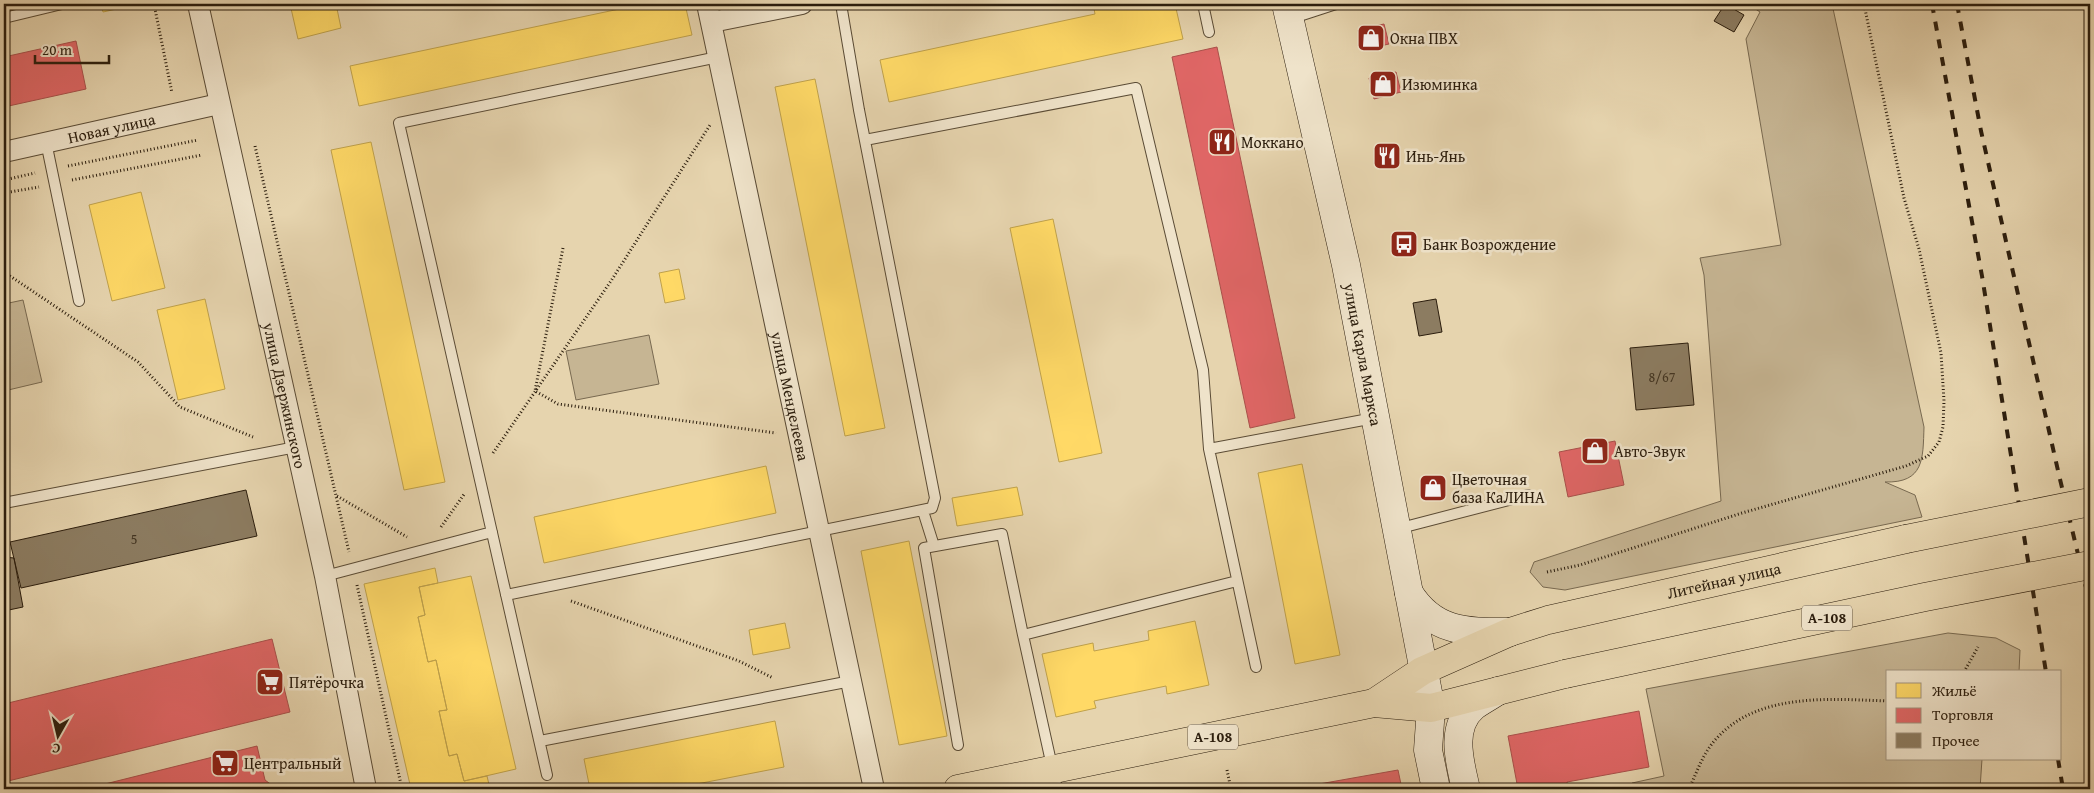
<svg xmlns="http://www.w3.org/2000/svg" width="2094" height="793" font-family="'Gentium Book Plus',serif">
	<rect width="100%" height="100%" fill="#e6d4ae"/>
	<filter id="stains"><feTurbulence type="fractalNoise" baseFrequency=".004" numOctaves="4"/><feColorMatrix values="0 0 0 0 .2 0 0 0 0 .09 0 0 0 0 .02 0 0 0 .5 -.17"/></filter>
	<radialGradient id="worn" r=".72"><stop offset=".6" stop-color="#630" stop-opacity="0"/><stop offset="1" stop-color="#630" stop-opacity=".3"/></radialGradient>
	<path fill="#c6b593" stroke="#786950" d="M1748,4H1832L1924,427C1923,459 1924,483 1885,482L1915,495L1922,517L1565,590L1543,587L1530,572L1534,562L1721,501L1704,275L1700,258L1781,245L1746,39L1760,12Z
		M23,300L42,382L4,391V304Z
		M649,335L659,384L576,400L566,351Z
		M1948,633L1996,638L2020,650L2019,672H1888V759H1982L1980,789H1633L1632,783L1664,776L1646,689Z"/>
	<path fill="#ffd966" stroke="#bfa14b" d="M101,4H139L103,12Z
		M290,4H336L341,28L298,39Z
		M643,4H685L692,35L359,106L350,66Z
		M1093,4H1175L1183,39L889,102L880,60L1095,14Z
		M815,79L885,428L845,436L775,87Z
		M371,142L445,482L404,490L331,150Z
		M141,192L165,288L112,301L89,205Z
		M1053,219L1102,453L1059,462L1010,228Z
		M679,269L685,299L665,303L659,273Z
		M205,299L225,389L178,400L157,310Z
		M1302,464L1340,655L1295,664L1258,473Z
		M766,466L776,513L544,563L534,517Z
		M1017,487L1023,515L957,526L952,498Z
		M909,541L947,736L899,745L861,551Z
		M435,568L438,583L419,587L425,615L418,617L428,662L436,660L447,710L439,711L449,756L457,754L464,781L487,776L490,789H411L364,584Z
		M471,576L516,769L464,781L457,754L449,756L439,711L447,710L436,660L428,662L418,617L425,615L419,587Z
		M1195,621L1209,685L1167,694L1166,686L1094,701L1096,708L1056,717L1042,654L1093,643L1094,651L1149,640L1148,631Z
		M785,623L790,648L753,655L749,630Z
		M775,721L784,767L671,789H590L584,759Z"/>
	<path fill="#e06666" stroke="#aa504b" d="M1384,24L1389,44L1362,50L1358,30Z
		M76,41L86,89L4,107V57Z
		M1217,47L1295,418L1250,428L1172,57Z
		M1396,72L1401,92L1374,99L1369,78Z
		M1615,441L1624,485L1568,497L1559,452Z
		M272,639L290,712L4,782V704Z
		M1639,711L1649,767L1567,782L1568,789H1518L1508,736Z
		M257,746L265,780L277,789H85Z
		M1398,770L1402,789H1291Z"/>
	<path fill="#8c7c61" stroke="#2b1d0d" d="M1725,4L1744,15L1734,32L1714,21Z
		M1436,299L1442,332L1419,336L1413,303Z
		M1688,343L1694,405L1636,410L1630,348Z
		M246,490L257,536L21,588L10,542Z
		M4,557L14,558L23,607L4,611Z"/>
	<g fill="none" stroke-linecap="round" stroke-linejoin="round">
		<defs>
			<path id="lane" d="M1203,4L1209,32
				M4,18L62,4
				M1290,19L1336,4
				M865,140L1136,88L1203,370L1209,449
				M46,142L79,301
				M4,503L296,447
				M923,511L934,546
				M1397,529L1528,495
				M325,576L492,532
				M506,595L932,508L935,498L859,110L841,4
				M1023,635L1057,789
				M1256,667L1209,449L1374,418
				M540,741L851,681
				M958,745L924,548L1002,534L1023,635L1237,581
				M547,775L399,123L718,57"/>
			<g id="street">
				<path id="s1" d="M198,4L325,576L366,789"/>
				<path id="s2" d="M707,4L874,789"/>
				<path d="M712,22L802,4"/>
				<path id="s3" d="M4,152L219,104"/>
			</g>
			<g id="secondary">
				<path id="s4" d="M1286,4L1346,265L1431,708L1428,750L1436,789"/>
				<path d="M1409,593C1434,633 1467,632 1510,632"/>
				<path d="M1466,789C1460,763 1449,727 1474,706C1481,701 1490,696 1498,691"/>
			</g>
			<g id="highway">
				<path id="s5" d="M1374,703L1422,671L1510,632L1548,620L1906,539"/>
				<path d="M958,789L1374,703L1431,708L1565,674"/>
			</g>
		</defs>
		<use href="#lane" stroke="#5a4b35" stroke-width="12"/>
		<use href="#street" stroke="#5a4b35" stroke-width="22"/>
		<use href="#secondary" stroke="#2b1d0d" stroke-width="29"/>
		<use href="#highway" stroke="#2b1d0d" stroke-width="29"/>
		<path stroke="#2b1d0d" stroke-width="3" stroke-dasharray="1 2.5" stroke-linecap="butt" d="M154,4L172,93
			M255,146L349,552
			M68,166L198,140
			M4,180L35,173
			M72,180L202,155
			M4,193L39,187
			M563,248L535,391L558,404L776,433
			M4,272L138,362L180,407L253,437
			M493,453L611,281L710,125
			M337,496L407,537
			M441,527L465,493
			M1547,572L1580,565L1742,513L1906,466L1928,456L1939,442L1943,427L1944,401L1941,353L1919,249L1904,198L1864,4
			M357,585L402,789
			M571,601L739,661L773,678
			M1964,672L1978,647
			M1227,770L1231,789
			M1689,789C1697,772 1703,753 1716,739C1758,692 1830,699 1888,701"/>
		<use href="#lane" stroke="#efe3ca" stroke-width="10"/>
		<use href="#street" stroke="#efe3ca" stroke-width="20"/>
		<use href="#secondary" stroke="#efe3ca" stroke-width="28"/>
		<use href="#highway" stroke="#e6d4ae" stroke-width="28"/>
		<path stroke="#2b1d0d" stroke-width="4" stroke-dasharray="9 9" stroke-linecap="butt" d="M1932,4L1982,276L2046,672
			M1957,4L1981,131L2059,475L2090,604
			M2058,759L2063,789"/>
		<defs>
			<path id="highway-bridge" d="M1906,539L2090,502
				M1565,674L1925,597L2090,565"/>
		</defs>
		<use href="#highway-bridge" stroke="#2b1d0d" stroke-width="29" stroke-linecap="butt"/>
		<use href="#highway-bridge" stroke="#e6d4ae" stroke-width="28"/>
	</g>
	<defs>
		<symbol id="shop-square" viewBox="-11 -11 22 22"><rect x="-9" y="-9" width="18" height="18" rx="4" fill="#8f2418" stroke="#efe3ca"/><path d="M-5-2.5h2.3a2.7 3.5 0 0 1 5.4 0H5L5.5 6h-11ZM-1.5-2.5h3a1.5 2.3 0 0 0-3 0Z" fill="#fff"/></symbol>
		<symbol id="restaurant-square" viewBox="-11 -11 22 22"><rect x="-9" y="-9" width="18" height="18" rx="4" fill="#8f2418" stroke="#efe3ca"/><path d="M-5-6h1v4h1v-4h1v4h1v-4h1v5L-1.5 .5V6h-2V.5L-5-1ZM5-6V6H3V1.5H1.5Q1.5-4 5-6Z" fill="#fff"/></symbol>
		<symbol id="bus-square" viewBox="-11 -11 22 22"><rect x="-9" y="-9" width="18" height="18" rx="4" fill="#8f2418" stroke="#efe3ca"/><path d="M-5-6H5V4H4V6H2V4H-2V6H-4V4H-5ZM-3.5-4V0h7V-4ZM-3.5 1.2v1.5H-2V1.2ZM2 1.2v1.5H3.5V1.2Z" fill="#fff"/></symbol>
		<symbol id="supermarket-square" viewBox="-11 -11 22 22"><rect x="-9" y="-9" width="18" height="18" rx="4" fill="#8f2418" stroke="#efe3ca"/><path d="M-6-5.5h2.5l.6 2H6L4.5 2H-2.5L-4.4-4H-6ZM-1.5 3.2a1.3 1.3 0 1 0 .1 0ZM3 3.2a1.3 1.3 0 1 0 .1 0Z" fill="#fff"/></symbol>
	</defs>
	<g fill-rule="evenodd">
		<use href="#shop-square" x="1355" y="22" width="32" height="32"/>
		<use href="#shop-square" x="1367" y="68" width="32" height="32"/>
		<use href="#restaurant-square" x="1206" y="126" width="32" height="32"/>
		<use href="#restaurant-square" x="1371" y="140" width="32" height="32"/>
		<use href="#bus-square" x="1388" y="228" width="32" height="32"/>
		<use href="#shop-square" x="1579" y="435" width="32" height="32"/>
		<use href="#shop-square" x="1417" y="472" width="32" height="32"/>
		<use href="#supermarket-square" x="254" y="666" width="32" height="32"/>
		<use href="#supermarket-square" x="209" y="747" width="32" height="32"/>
	</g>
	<g text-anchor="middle" stroke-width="5" stroke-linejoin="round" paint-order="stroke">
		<g font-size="14" fill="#433522">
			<text x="1662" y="382">8/67</text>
			<text x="134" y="544">5</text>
		</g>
		<g fill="#efe3ca" stroke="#665846" stroke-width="1">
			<rect x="1802" y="605.5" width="50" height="25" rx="4"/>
			<rect x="1188" y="724.5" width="50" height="25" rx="4"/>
		</g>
		<g font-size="15" font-weight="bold" fill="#2b1d0d">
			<text x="1827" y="623">А-108</text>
			<text x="1213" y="742">А-108</text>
		</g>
		<g font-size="16" fill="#2b1d0d" stroke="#efe3ca" text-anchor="start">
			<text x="1390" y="44">Окна ПВХ</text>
			<text x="1402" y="90">Изюминка</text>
			<text x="1241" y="148">Моккано</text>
			<text x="1406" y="162">Инь-Янь</text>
			<text x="1423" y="250">Банк Возрождение</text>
			<text x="1614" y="457">Авто-Звук</text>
			<text x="1452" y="485">Цветочная<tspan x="1452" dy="18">база КаЛИНА</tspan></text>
			<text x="289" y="688">Пятёрочка</text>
			<text x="244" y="769">Центральный</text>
		</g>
		<g font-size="16" fill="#2b1d0d" stroke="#efe3ca">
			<text dy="6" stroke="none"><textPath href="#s3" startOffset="110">Новая улица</textPath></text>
			<text dy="6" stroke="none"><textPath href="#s4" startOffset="359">улица Карла Маркса</textPath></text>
			<text dy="6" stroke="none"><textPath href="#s1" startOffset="401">улица Дзержинского</textPath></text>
			<text dy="6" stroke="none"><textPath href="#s2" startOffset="401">улица Менделеева</textPath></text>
			<text dy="6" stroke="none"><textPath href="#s5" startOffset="374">Литейная улица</textPath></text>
		</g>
	</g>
	<rect width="2094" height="793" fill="none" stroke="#e6d4ae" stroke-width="20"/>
	<rect x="5" y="5" width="2084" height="783" fill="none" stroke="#2b1d0d" stroke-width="2.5"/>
	<rect x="10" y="10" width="2074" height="773" fill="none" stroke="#2b1d0d"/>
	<rect x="1886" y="670" width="175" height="90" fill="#efe3ca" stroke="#a1947e"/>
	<rect x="1896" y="683" width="25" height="15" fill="#ffd966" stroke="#a1947e"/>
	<text x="1932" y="696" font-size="15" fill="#2b1d0d">Жильё</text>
	<rect x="1896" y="708" width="25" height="15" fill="#e06666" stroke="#a1947e"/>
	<text x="1932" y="720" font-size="15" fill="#2b1d0d">Торговля</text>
	<rect x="1896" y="733" width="25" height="15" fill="#8c7c61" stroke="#a1947e"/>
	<text x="1932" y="746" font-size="15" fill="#2b1d0d">Прочее</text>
	<g transform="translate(58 736) rotate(188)" stroke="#efe3ca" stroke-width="4" paint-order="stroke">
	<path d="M0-4L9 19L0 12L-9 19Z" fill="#2b1d0d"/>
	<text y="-8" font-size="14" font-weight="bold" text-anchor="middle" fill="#2b1d0d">С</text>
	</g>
	<path d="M35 55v8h74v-8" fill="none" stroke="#2b1d0d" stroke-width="2.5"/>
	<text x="42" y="55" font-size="15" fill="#2b1d0d" stroke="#efe3ca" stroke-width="4" paint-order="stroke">20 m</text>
	<rect width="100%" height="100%" filter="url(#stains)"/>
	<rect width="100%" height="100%" fill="url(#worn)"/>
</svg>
